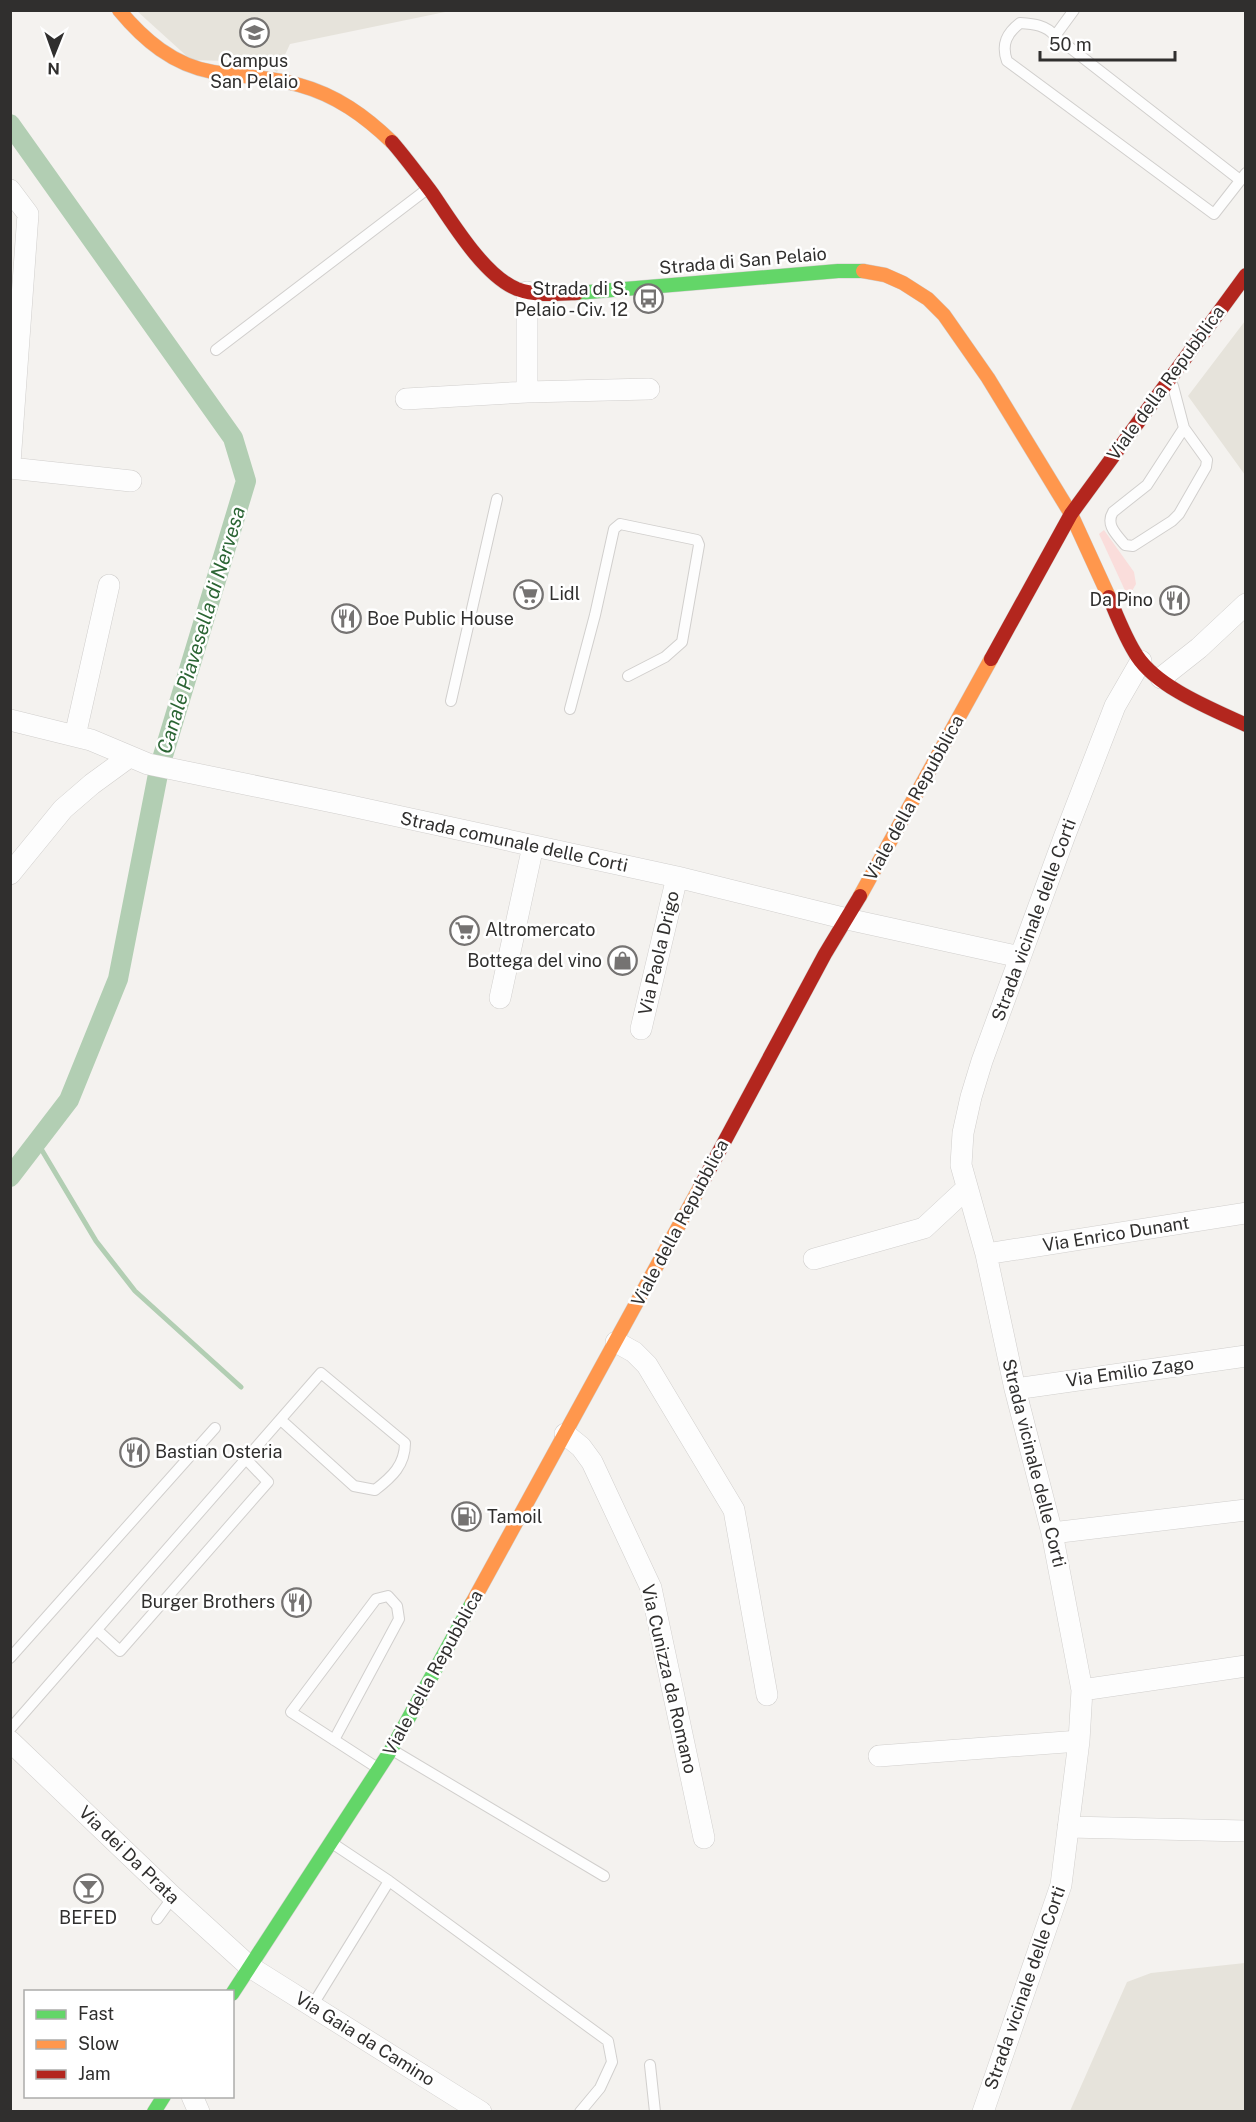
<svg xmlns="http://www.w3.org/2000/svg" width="1256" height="2122" font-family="'Public Sans',sans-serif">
	<rect width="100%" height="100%" fill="#f4f2ef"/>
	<path fill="#e6e3db" d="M137,11H450L290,44L277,72L258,59L225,58V61L191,60Z
		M1245,321V475L1188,396Z
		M1245,1963V2111H1070L1127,1982L1151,1973Z"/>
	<path fill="#fadddb" d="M1104,530L1134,572L1136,584L1129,596L1128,597L1099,534Z"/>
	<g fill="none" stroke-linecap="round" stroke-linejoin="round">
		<path stroke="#b2ceb3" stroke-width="5" d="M37,1142L96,1241L135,1291L241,1387"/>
		<path stroke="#b2ceb3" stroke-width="20" d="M10,124L233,438L246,481L159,769L118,979L69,1100L10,1177"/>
		<defs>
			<path id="lane" d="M1074,10L1055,36C1046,25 1034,24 1020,23C1007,33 1001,44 1007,61L1214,214L1246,173
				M1055,36L1240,180
				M216,350L426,190
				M1173,386L1184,428L1207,460L1206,467L1179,514L1172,521L1133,546L1125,545C1117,535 1105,525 1113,512L1147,485L1184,428
				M451,701L497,499
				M570,709L595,615L614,529L620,524L697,540L699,545L682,642L665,657L628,676
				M97,1630L120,1651L268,1482L246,1459
				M10,1658L215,1428
				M10,1729L321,1373L405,1443C405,1465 392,1477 375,1490L354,1486L281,1420
				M334,1740L399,1619L397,1606L388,1596L376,1599L291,1712L376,1767
				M394,1751L604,1876
				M335,1845L389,1881L608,2041L612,2062L600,2088L580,2112
				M157,1919L173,1897
				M312,2006L389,1881
				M650,2065L655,2112"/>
			<path id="street" d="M10,190L28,214L10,463
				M527,292V392
				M406,399L527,392L649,389
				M10,468L131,481
				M1161,678L1199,648L1246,604
				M10,720L91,740L148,764L342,804L677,877L847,919L1020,957
				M75,736L109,585
				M10,874L63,809L92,784L129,757
				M500,998L533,846
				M641,1029L677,877
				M986,1254L1246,1213
				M814,1259L924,1228L967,1188
				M616,1342L634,1352L647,1365L734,1510L767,1695
				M1015,1389L1246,1356
				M565,1434L581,1447L592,1462L651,1588L704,1838
				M1052,1533L1246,1510
				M1082,1690L1246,1666
				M10,1741L173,1897L250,1967L481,2112
				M879,1756L1079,1741
				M1068,1827L1246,1831
				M192,2096L199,2112
				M983,2112L1061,1885L1079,1741L1082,1690L1052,1533L1015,1389L986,1254L961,1165L963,1133L971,1097L982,1061L1065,835L1115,706L1141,661"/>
			<path id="fast" d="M577,293L838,271H863
				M232,1994L391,1750L472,1603
				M154,2112L164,2096"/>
			<path id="slow" d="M119,10C144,40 173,65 213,72C242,77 271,77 299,85C336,95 365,116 392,142
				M863,271L885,275L903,283L928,299L944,315L988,378L1071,514L1109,597
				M860,896L991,659
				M472,1603L700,1187"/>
			<path id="jam" d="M392,142C406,158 419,176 432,193C452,222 484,276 517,289C536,296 557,294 577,293
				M1109,597C1117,616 1125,638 1137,656C1158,688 1212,709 1246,725
				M991,659L1071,514L1246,275
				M700,1187L825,954L860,896"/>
		</defs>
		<use href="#lane" stroke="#d1cfcd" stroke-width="12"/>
		<use href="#street" stroke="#d1cfcd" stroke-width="22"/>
		<use href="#fast" stroke="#d1cfcd" stroke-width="15"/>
		<use href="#slow" stroke="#d1cfcd" stroke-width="15"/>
		<use href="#jam" stroke="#d1cfcd" stroke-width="15"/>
		<use href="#lane" stroke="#fdfdfd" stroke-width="10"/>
		<use href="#street" stroke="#fdfdfd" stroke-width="21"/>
		<use href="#fast" stroke="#63d668" stroke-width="14"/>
		<use href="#slow" stroke="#ff974d" stroke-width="14"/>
		<use href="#jam" stroke="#b3261e" stroke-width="14"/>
	</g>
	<defs>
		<symbol id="school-ring" viewBox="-11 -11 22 22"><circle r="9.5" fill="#fff" stroke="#757372" stroke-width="1.5"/><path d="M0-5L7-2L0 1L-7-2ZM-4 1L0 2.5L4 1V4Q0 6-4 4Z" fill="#757372"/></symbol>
		<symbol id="bus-ring" viewBox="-11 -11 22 22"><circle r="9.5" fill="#fff" stroke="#757372" stroke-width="1.5"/><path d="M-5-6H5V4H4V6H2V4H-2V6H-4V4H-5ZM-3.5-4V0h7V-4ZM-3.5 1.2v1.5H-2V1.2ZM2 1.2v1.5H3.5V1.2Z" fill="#757372"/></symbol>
		<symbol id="supermarket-ring" viewBox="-11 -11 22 22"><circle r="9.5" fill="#fff" stroke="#757372" stroke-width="1.5"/><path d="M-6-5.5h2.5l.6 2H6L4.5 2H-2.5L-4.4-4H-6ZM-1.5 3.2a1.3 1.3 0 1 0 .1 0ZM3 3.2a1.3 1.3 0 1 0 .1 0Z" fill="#757372"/></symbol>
		<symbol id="restaurant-ring" viewBox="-11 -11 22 22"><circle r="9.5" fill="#fff" stroke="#757372" stroke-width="1.5"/><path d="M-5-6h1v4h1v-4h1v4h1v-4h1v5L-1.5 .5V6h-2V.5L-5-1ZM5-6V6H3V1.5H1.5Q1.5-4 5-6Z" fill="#757372"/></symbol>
		<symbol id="shop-ring" viewBox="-11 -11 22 22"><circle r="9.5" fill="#fff" stroke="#757372" stroke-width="1.5"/><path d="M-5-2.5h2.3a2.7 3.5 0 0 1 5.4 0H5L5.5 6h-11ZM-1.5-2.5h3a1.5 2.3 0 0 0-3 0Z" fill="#757372"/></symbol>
		<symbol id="fuel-ring" viewBox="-11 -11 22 22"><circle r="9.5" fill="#fff" stroke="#757372" stroke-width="1.5"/><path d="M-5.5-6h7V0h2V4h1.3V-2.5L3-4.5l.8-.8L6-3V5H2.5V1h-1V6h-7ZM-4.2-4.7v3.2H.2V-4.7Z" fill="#757372"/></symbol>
		<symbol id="bar-ring" viewBox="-11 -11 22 22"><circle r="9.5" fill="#fff" stroke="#757372" stroke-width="1.5"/><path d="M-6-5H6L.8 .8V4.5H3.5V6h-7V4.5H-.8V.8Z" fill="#757372"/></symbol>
	</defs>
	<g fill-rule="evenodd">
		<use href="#school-ring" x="238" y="16" width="33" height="33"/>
		<use href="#bus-ring" x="632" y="282" width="33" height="33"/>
		<use href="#supermarket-ring" x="512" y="578" width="33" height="33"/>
		<use href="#restaurant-ring" x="1158" y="584" width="33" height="33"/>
		<use href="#restaurant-ring" x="330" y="602" width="33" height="33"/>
		<use href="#supermarket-ring" x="448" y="914" width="33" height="33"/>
		<use href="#shop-ring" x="606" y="944" width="33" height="33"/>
		<use href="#restaurant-ring" x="118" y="1436" width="33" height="33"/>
		<use href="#fuel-ring" x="450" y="1500" width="33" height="33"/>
		<use href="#restaurant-ring" x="280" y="1586" width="33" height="33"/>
		<use href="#bar-ring" x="72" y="1872" width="33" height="33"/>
	</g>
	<g text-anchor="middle" stroke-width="5" stroke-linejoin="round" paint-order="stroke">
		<g font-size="18" fill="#302f2e" stroke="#fff" text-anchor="start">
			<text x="254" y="67" text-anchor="middle">Campus<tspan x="254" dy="21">San Pelaio</tspan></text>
			<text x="628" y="295" text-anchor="end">Strada di S.<tspan x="628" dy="21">Pelaio - Civ. 12</tspan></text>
			<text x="549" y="600">Lidl</text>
			<text x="1153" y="606" text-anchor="end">Da Pino</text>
			<text x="367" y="625">Boe Public House</text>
			<text x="485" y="936">Altromercato</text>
			<text x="602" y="967" text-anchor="end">Bottega del vino</text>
			<text x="155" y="1458">Bastian Osteria</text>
			<text x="487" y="1523">Tamoil</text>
			<text x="275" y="1608" text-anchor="end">Burger Brothers</text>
			<text x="88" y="1924" text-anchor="middle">BEFED</text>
		</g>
		<g font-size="18" fill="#302f2e" stroke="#fff">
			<text transform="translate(743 261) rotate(-5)" y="6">Strada di San Pelaio</text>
			<text transform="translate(1166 383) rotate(-54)" y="6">Viale della Repubblica</text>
			<text transform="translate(914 798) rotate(-61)" y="6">Viale della Repubblica</text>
			<text transform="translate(514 842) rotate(12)" y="6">Strada comunale delle Corti</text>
			<text transform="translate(1034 920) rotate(-70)" y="6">Strada vicinale delle Corti</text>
			<text transform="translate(659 953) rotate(-77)" y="6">Via Paola Drigo</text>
			<text transform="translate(680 1223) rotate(-62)" y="6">Viale della Repubblica</text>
			<text transform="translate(1116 1234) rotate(-9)" y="6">Via Enrico Dunant</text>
			<text transform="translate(1130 1372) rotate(-8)" y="6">Via Emilio Zago</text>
			<text transform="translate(1034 1463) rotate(76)" y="6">Strada vicinale delle Corti</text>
			<text transform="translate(433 1673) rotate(-61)" y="6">Viale della Repubblica</text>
			<text transform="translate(669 1679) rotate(77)" y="6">Via Cunizza da Romano</text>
			<text transform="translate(129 1855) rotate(44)" y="6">Via dei Da Prata</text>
			<text transform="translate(1025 1988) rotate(-71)" y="6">Strada vicinale delle Corti</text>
			<text transform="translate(365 2039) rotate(32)" y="6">Via Gaia da Camino</text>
		</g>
		<g font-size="20" font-style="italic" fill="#2b6534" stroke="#fff">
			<text transform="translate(201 630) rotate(-73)" y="7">Canale Piavesella di Nervesa</text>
		</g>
	</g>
	<rect width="1256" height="2122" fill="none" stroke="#302f2e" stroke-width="24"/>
	<rect x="24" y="1990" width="210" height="108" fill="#ffffff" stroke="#acacab" stroke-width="1.5"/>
	<rect x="36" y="2010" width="30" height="9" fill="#63d668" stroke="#acacab" stroke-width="1.5"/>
	<text x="78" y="2020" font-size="18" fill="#302f2e">Fast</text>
	<rect x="36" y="2040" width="30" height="9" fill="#ff974d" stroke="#acacab" stroke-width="1.5"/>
	<text x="78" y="2050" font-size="18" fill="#302f2e">Slow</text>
	<rect x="36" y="2070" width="30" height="9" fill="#b3261e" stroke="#acacab" stroke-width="1.5"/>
	<text x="78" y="2080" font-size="18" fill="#302f2e">Jam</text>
	<g transform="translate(54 54) rotate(181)" stroke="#ffffff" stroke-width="4.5" paint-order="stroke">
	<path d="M0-4.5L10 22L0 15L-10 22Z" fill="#302f2e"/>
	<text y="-9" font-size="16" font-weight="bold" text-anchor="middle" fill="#302f2e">N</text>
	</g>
	<path d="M1040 51v9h135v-9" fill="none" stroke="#302f2e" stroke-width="3"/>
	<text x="1049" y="51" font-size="18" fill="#302f2e" stroke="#ffffff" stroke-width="4.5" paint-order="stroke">50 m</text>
</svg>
